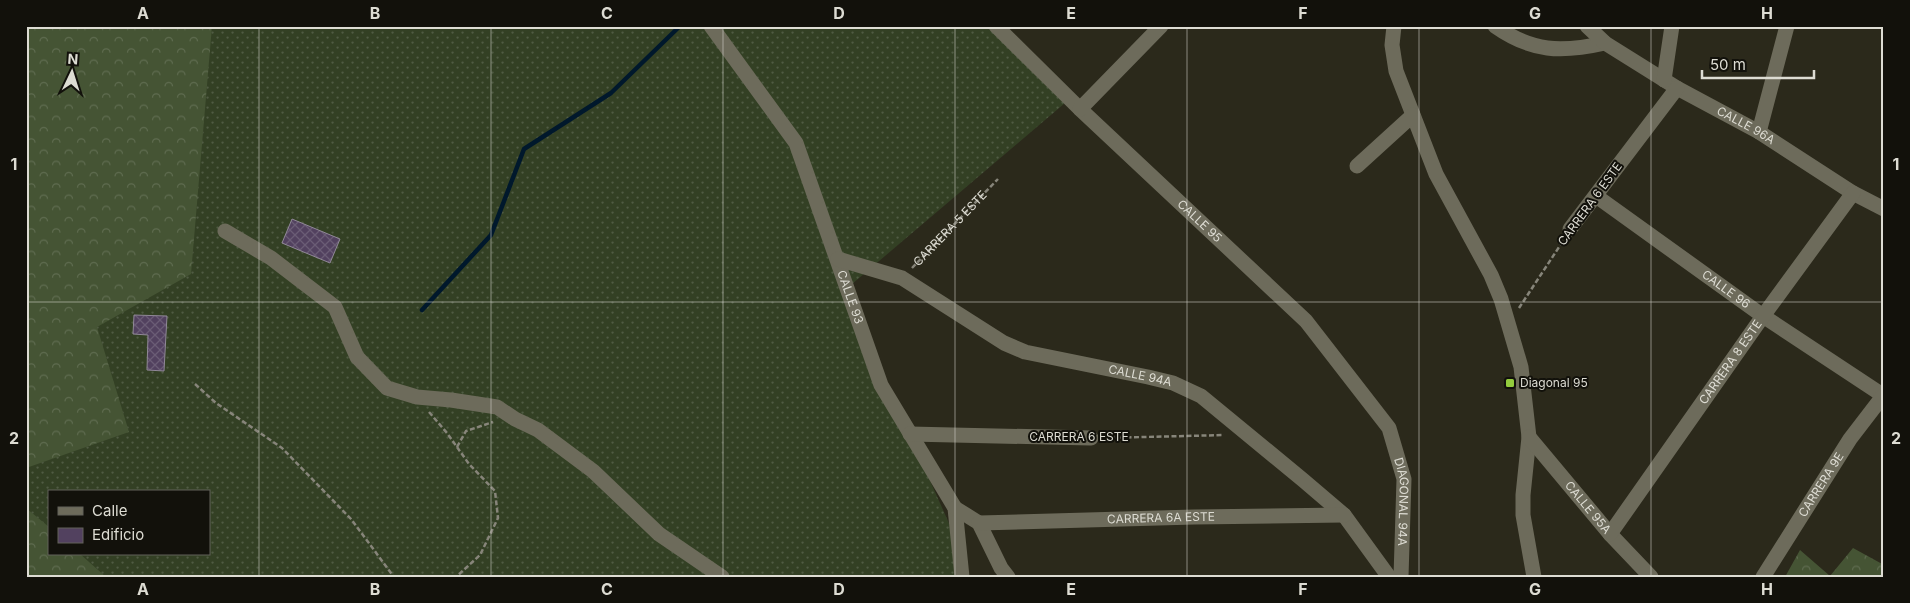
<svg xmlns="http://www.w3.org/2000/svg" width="1910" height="603" font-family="Inter,sans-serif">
	<defs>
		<pattern id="grass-dots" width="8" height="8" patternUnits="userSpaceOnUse" patternTransform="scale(1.25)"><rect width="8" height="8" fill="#334024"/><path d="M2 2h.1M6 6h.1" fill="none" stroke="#505b43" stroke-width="1.8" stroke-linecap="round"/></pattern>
		<pattern id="forest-crowns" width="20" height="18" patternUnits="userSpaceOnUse" patternTransform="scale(1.25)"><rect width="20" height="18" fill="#455434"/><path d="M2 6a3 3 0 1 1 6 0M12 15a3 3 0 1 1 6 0" fill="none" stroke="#5f6c50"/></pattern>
		<pattern id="building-cross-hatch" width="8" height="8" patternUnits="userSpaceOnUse" patternTransform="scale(1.25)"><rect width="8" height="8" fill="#52415f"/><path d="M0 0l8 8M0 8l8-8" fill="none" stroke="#6a5c75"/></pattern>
	</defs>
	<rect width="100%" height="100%" fill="#2b291b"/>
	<path fill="url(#grass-dots)" fill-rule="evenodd" d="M26,26H992L1065,103L845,290L952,530L962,577H26ZM49,492H209V554H49Z"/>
	<path fill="url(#forest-crowns)" d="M26,26H212L191,274L97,327L129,432L26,468Z
		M26,508L49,527V554H80L106,577H26Z
		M1853,548L1884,565V577H1785L1800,550L1830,576Z"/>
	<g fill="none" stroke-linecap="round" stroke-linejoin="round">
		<path stroke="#00182c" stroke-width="4.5" d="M422,310L491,235L524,149L611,93L680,26"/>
	</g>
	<path fill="url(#building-cross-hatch)" stroke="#908897" d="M292,219L340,239L330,263L282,243Z
		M134,315L167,316L164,371L147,370L148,335L133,334Z"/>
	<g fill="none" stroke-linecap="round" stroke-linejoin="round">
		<g stroke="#87857a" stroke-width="2.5" stroke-dasharray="5 2.5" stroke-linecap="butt">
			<path id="s1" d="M912,268L998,179"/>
			<path d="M1519,308L1563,241"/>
			<path d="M195,384L216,403L282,448L351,519L394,577"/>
			<path d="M429,412L447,433L469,464L495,491L498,518L480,555L456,577"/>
			<path d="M1104,438L1224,435"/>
			<path d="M457,447L466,431L493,422"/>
		</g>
		<g stroke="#6d6b5b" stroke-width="15">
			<path id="s2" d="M711,26L796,143L881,385L955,508L962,577"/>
			<path id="s3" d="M996,26L1080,109L1306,321L1389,428L1404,479L1401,577"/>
			<path d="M1394,26L1392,45L1396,71L1436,174L1491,275L1501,299L1521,367L1529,437L1523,495V515L1534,577"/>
			<path d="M1495,26C1532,52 1561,53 1605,43"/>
			<path id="s4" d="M1587,26L1605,43L1677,88L1759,132L1853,193L1884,209"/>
			<path d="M1664,80L1672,26"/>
			<path d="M1080,109L1161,26"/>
			<path d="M1759,132L1787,26"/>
			<path d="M1357,166L1413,115"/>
			<path id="s5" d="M1596,196L1763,316L1884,396"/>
			<path d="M1570,229L1677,88"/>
			<path d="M225,231L271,258L335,307L357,357L387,388L417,397L451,400L497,407L515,419L538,430L593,471L659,534L722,577"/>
			<path id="s6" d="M838,259L902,278L1004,343L1025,352L1148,377L1173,383L1201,396L1303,480L1344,515L1389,577"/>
			<path d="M910,434L1091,438"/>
			<path id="s7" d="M1529,437L1610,534L1651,577"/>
			<path d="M955,508L979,523L1001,568L1008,577"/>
			<path id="s8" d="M979,523L1194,517L1344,515"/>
			<path id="s9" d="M1610,534L1763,316L1853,193"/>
			<path id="s10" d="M1763,577L1850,439L1883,396"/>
		</g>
	</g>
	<path fill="none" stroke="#dddcd3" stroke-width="1" stroke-opacity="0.55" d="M259,26V577M491,26V577M723,26V577M955,26V577M1187,26V577M1419,26V577M1651,26V577M26,302H1884"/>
	<rect fill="#93cc3d" stroke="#12110b" stroke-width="2" x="1505" y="378" width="10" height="10" rx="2.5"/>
	<g text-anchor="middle" stroke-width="4" stroke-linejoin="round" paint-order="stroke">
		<g font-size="12" fill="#dddcd3" stroke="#12110b">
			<text dy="4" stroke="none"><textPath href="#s4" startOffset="188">CALLE 96A</textPath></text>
			<text transform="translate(1590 204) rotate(-54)" y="4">CARRERA 6 ESTE</text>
			<text dy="4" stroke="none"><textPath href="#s3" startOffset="282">CALLE 95</textPath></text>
			<text dy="4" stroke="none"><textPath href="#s1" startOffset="55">CARRERA 5 ESTE</textPath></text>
			<text dy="4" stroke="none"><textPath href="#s5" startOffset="160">CALLE 96</textPath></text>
			<text dy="4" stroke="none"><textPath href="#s2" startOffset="308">CALLE 93</textPath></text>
			<text dy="4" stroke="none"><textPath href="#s9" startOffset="210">CARRERA 8 ESTE</textPath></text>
			<text dy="4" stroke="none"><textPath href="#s6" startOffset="328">CALLE 94A</textPath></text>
			<text x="1079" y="441">CARRERA 6 ESTE</text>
			<text dy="4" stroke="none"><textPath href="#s10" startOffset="109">CARRERA 9E</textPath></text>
			<text dy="4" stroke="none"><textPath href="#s3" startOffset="639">DIAGONAL 94A</textPath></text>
			<text dy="4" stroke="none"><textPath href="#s7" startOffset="92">CALLE 95A</textPath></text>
			<text dy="4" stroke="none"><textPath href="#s8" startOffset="182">CARRERA 6A ESTE</textPath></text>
		</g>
		<g font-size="12" fill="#dddcd3" stroke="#12110b" text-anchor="start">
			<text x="1520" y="387">Diagonal 95</text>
		</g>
	</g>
	<rect width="1910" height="603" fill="none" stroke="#12110b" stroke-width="55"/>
	<rect x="48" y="490" width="162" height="65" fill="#12110b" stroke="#63625b"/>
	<rect x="58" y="507" width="25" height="8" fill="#6d6b5b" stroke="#63625b"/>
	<text x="92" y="516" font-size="15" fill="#dddcd3">Calle</text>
	<rect x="58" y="528" width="25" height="15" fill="#52415f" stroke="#63625b"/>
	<text x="92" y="540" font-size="15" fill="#dddcd3">Edificio</text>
	<g transform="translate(72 72) rotate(4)" stroke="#12110b" stroke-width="4" paint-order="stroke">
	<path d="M0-4L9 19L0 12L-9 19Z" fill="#dddcd3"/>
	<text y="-8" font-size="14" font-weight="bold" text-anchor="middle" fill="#dddcd3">N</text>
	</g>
	<path d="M1702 70v8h112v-8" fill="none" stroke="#dddcd3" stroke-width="2.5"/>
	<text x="1710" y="70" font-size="15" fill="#dddcd3" stroke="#12110b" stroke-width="4" paint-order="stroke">50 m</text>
	<rect x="28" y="28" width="1854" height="548" fill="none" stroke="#dddcd3" stroke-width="2"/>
	<g font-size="16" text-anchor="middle" font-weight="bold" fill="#dddcd3">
		<text x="143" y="19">A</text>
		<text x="375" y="19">B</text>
		<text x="607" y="19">C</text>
		<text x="839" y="19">D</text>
		<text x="1071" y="19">E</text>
		<text x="1303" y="19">F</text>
		<text x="1535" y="19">G</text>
		<text x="1767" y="19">H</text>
		<text x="14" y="170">1</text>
		<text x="1896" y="170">1</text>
		<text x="14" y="444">2</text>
		<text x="1896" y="444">2</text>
		<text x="143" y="595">A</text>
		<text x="375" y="595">B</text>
		<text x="607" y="595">C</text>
		<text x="839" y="595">D</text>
		<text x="1071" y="595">E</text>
		<text x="1303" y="595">F</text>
		<text x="1535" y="595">G</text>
		<text x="1767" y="595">H</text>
	</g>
</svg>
